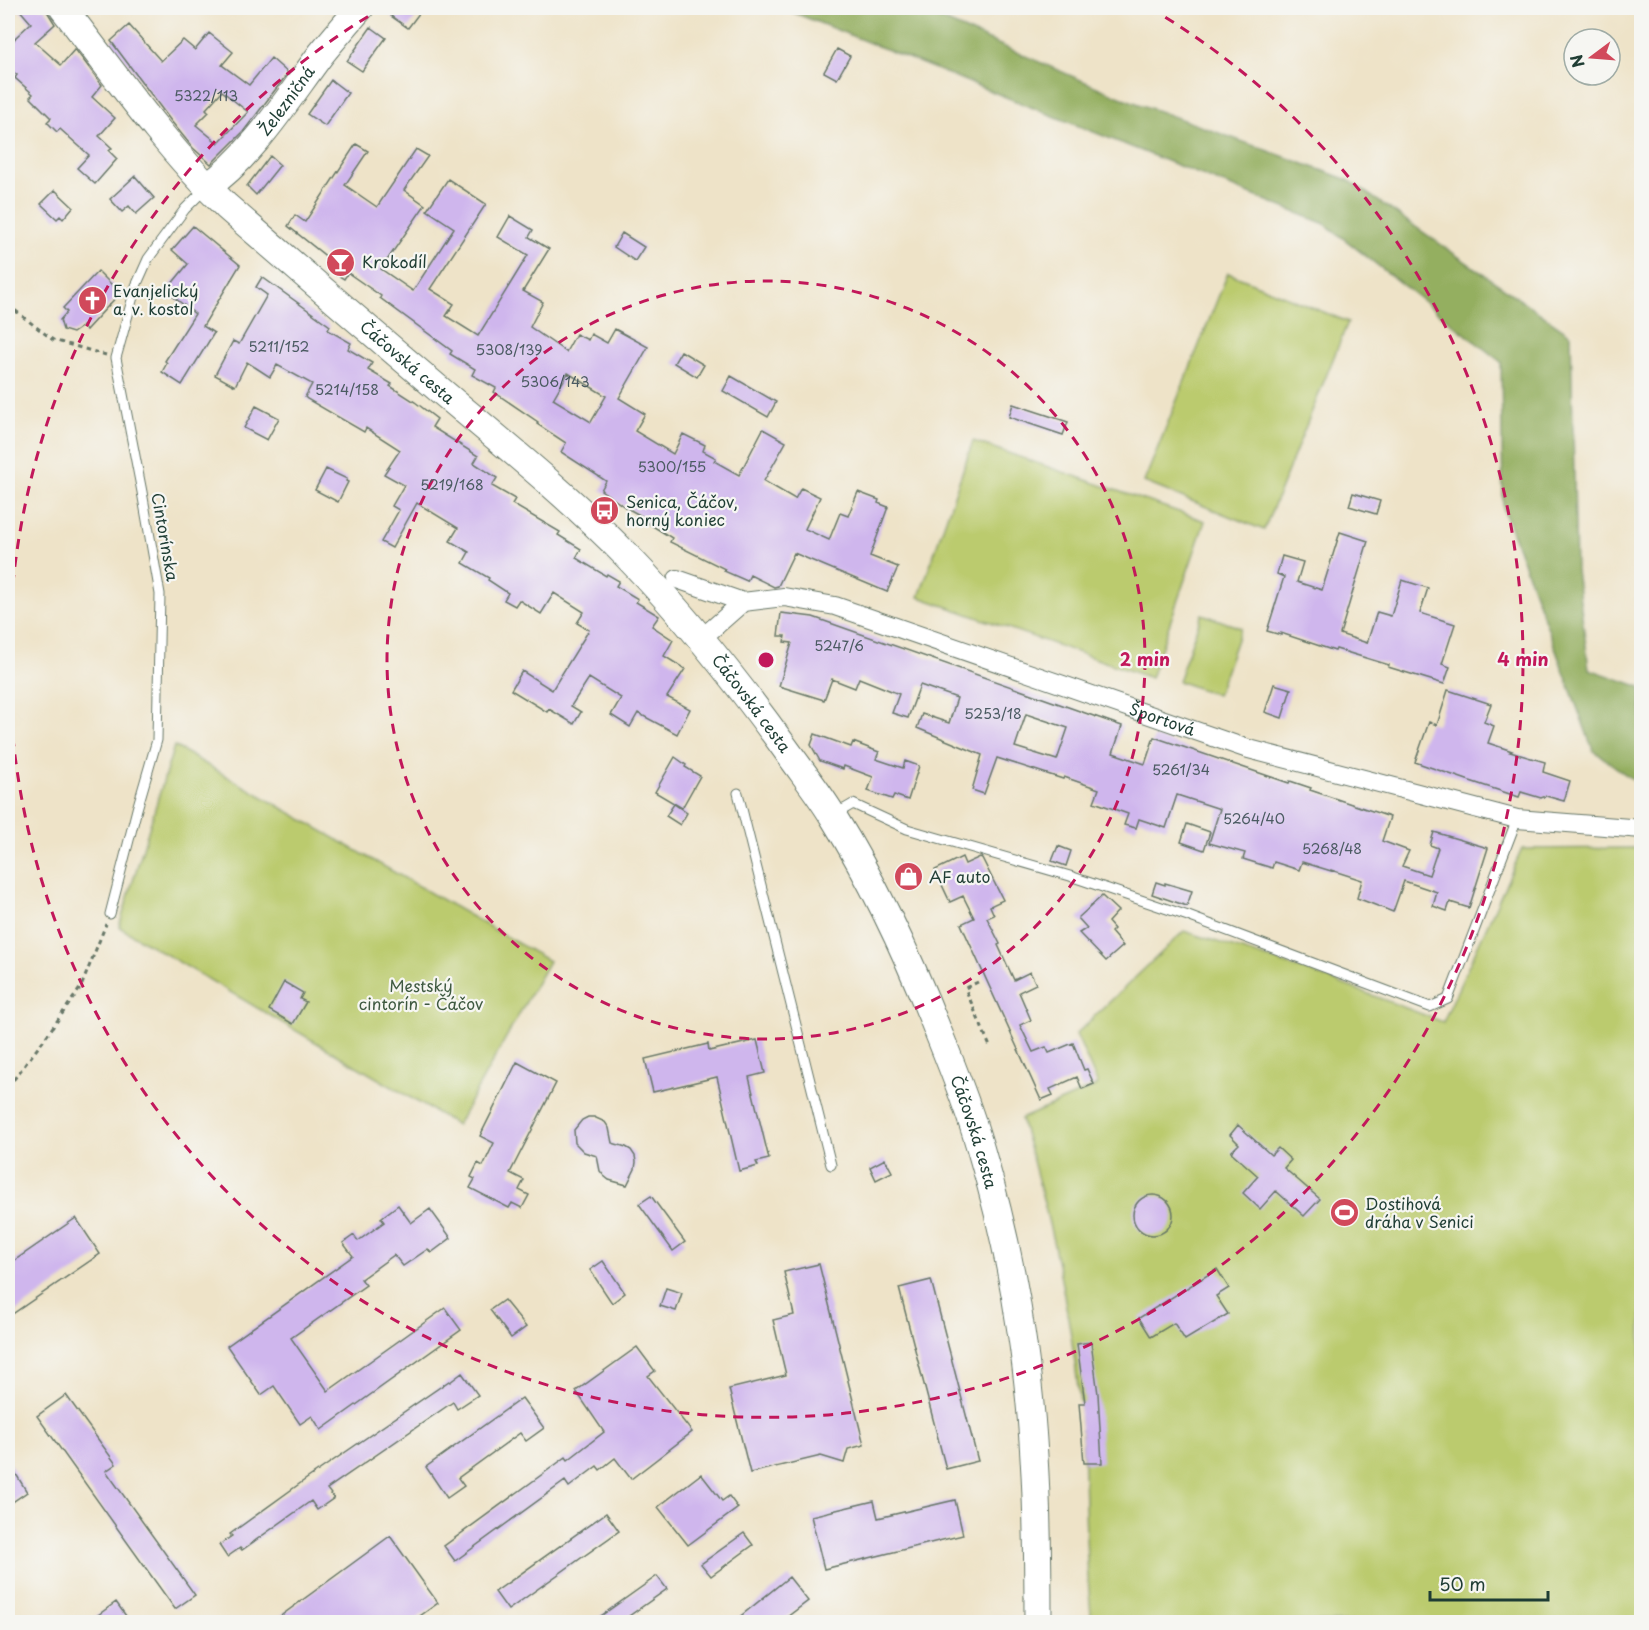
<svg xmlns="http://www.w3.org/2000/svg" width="1649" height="1630" font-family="'Playpen Sans',sans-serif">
	<rect width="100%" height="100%" fill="#f6f6f2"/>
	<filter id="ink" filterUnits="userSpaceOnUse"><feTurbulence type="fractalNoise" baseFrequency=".0167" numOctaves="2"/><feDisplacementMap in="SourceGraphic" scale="12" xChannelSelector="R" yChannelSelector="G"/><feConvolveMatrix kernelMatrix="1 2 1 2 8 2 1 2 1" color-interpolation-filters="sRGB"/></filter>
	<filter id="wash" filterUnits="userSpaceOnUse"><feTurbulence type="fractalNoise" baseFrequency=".008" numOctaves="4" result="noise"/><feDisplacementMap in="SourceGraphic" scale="24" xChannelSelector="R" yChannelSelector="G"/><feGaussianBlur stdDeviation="1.35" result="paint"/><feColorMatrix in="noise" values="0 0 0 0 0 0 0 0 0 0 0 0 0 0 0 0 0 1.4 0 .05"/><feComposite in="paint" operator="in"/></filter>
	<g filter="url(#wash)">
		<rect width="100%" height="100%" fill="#eee3c8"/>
		<path fill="#bbcb6e" stroke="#6d8451" stroke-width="1.5" d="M1228,273L1348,322L1264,530L1144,482Z
			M973,441L1205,521L1151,678L919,597Z
			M1202,614L1241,628L1217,695L1178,681Z
			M174,746L549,961L457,1125L119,927Z
			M1641,848V1622H1092C1083,1550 1087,1477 1080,1404C1070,1308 1049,1212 1021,1119L1098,1085L1076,1034L1184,931L1310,972L1443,1022L1522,849Z"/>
		<path fill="#94af61" stroke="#5a764a" stroke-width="1.5" d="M782,8H915L1120,97L1348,180L1571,335L1576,570L1589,669L1641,687V786L1593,750L1503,508L1501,362L1325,224Z"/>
		<g id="blocks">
			<path fill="#cfb6ed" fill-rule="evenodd" d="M18,8H45L55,24L35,42L61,65L75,49L102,85L92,97L115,118L99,136L112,148L109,151L117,159L95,184L77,168L89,155L60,129L57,132L47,122L51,118L30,97L33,94L15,78L17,75L8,68V48L16,37L31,23Z
				M397,8H423L408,28L391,16Z
				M129,25L161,61L183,40L195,50L209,33L233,52L222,65L249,85L271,58L288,73L243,132L211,164L193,148L171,121L111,41ZM222,91L248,112L218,143L196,125L209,112L206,109Z
				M371,27L386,38L362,71L347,61Z
				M837,49L850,56L837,79L824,72Z
				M331,80L348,93L325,126L307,114Z
				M356,144L368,151L345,185L377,207L416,149L428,156L404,190L425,205L381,269L413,291L454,228L427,210L448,179L486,204L430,289L454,304L446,316L478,336L528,255L498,237L510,216L533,230L529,237L549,249L523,291L543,302L530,327L566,352L576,334L588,340L591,334L607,343L615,329L648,347L619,398L645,414L635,431L673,454L683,434L705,445L703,451L716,458L714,461L739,475L763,429L786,442L764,481L795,499L801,488L820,497L805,529L829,540L840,513L848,516L858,492L879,500L878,503L888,507L870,556L898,567L887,592L794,553L778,586L774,587L750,575L747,581L724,571L725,569L670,542L672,538L643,520L645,518L625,507L601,490L606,481L561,452L566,443L537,424L538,422L494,392L496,388L472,375L475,369L450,354L452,351L380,298L381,296L348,273L344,279L328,269L333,262L288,226L295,215L305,222ZM568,373L606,396L591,422L553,399Z
				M270,156L280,165L256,195L247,186Z
				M135,176L154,198L136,214L129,206L122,212L110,199Z
				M55,190L73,207L63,219L60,216L57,219L41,204Z
				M193,226L240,265L203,326L214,333L182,385L162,372L167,363L165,361L195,314L166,291L188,264L172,250Z
				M622,233L644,247L635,261L614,247Z
				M98,271L120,293L86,330L83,326L73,333L63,330L60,320L67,312L63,308Z
				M262,277L330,326L328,330L351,343L348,349L372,363L368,370L392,384L390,386L415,402L437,419L432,427L478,456L474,463L497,478L492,486L515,499L512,504L560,532L558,535L581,549L576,558L606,576L607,574L619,581L616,586L638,599L636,602L659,616L652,626L673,640L664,656L685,669L667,697L690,709L677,734L638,713L630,727L611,715L621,698L589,678L571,706L581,712L574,724L549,709L547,712L511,690L522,671L552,690L589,630L577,623L584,612L554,593L541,614L519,600L515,606L504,600L508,593L488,580L489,578L463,563L469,552L450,541L458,528L417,503L392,548L381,542L399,510L392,506L404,485L384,474L400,450L366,428L364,432L307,399L305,397L312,384L277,365L270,377L247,362L235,386L215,375L233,341L239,344L267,295L256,287Z
				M681,351L704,365L697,377L674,363Z
				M731,376L776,402L768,417L723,391Z
				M1013,404L1068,422L1063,435L1009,417Z
				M256,406L279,418L267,440L244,428Z
				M326,469L347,479L346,481L348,482L338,502L315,490Z
				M1353,493L1380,501L1376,514L1349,506Z
				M1340,532L1368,541L1340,634L1367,643L1377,612L1391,616L1402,580L1428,588L1420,613L1455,624L1442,664L1450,667L1444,684L1388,667L1389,665L1336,649L1335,651L1281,633V635L1267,631L1284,577L1277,574L1282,556L1303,562L1297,582L1322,590Z
				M781,613L813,617L1122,726L1113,753L1145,764L1154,737L1289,783L1290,781L1311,788L1310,790L1390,817L1382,841L1409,851L1402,866L1429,875L1438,848L1430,845L1434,832L1488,848L1469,908L1450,902L1447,911L1433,906L1437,892L1404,881L1393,912L1357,898L1362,880L1331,870V871L1302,862L1299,870L1274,862L1272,868L1243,859L1245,853L1209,843L1220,809L1177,795L1166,828L1139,819L1136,828L1124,825L1128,814L1094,802L1099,789L1064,777L1063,779L997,758L984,794L972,790L982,755L917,728L922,714L949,723L957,698L920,685L908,718L892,713L899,694L859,678L855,688L832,679L824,700L779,686L792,643L784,642L785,636H778ZM1026,714L1068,728L1057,760L1015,747Z
				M1274,684L1291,689L1282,718L1265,712Z
				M1448,690L1491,704L1484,722L1494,726L1488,743L1512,751L1510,752L1545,762L1543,772L1570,781L1564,801L1546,796L1541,798L1521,792L1519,797L1470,781L1415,762L1429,722L1437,725Z
				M815,734L851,747L853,742L879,752L876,759L903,768L905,761L919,766L908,800L894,795L892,799L868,791L873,777L844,766L843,769L820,761L811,745Z
				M675,757L686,765L685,767L700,776L682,808L655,792Z
				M674,804L687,813L680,825L666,816Z
				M1187,824L1210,832L1204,850L1181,842Z
				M1058,846L1071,851L1066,866L1052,861Z
				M962,857L965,864L980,857L982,858L1003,900L990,906L994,915L987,918L1000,944L998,945L1014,980L1030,972L1036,984L1019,992L1031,1020L1020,1025L1033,1052L1046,1047L1049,1053L1073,1043L1084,1070L1087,1069L1094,1084L1082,1089L1077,1077L1050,1089L1053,1095L1041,1100L961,924L974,918L963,896L950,902L935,870Z
				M1156,882L1165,885V883L1192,891L1187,906L1152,894Z
				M1102,896L1118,911L1108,922L1114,929L1111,932L1123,946L1106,961L1079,933L1087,928L1078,918Z
				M284,982L303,993L300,999L306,1002L293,1024L269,1010Z
				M757,1040L765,1073L749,1077L769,1159L756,1162L758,1166L739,1171L717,1077L653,1092L645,1059L708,1044L709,1051Z
				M517,1062L556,1083L510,1173L524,1180L519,1190L529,1195L522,1208L512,1203L509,1208L470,1188L475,1179L471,1177L478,1163L483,1166L494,1143L480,1136Z
				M588,1117H594L605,1122L609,1128L612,1143L626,1147L631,1150L635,1156L636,1162L635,1169L627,1185L609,1180L604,1176L600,1171L597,1156L584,1152L575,1143L574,1130L582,1120Z
				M1238,1125L1271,1155L1278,1148L1291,1160L1284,1168L1320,1199L1304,1216L1276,1191L1260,1209L1243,1193L1258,1176L1231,1152L1239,1144L1230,1135Z
				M885,1159L892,1172L876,1180L870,1167Z
				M1133 1215a20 20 0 1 1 40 0a20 20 0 1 1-40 0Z
				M651,1196L685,1242L673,1251L639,1204Z
				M398,1205L411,1223L430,1209L451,1238L431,1253L428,1249L403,1266L394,1255L361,1279L366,1285L291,1338L328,1391L445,1308L461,1330L321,1430L312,1416L300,1424L274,1386L261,1395L227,1346L353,1256L343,1243L354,1235L358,1241L384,1222L381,1218Z
				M76,1218L100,1254L8,1317V1265Z
				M603,1261L625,1293L612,1303L590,1270Z
				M819,1264L864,1445L848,1449L844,1463L821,1456L750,1473L729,1389L786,1375L773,1320L794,1315L784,1272Z
				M1217,1269L1229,1288L1216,1296L1228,1314L1185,1340L1174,1323L1151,1337L1139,1318Z
				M931,1280L978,1461L946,1469L899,1288Z
				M666,1288L682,1293L676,1311L660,1306Z
				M504,1300L526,1327L511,1338L490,1310Z
				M1091,1342L1098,1394L1102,1463H1084L1079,1403H1085L1077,1344Z
				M637,1347L655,1371L648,1376L692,1432L631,1479L615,1458L600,1470L597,1466L569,1487L565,1481L455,1561L444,1546L566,1457L568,1460L604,1432L576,1391Z
				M462,1373L478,1395L457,1409L453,1402L327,1489L334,1498L317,1510L311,1501L242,1550L240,1548L227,1557L219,1545L232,1536L230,1534L302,1482L449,1381L450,1382Z
				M66,1395L116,1464L106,1471L195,1595L175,1609L37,1416Z
				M522,1398L544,1428L526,1441L520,1433L458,1478L464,1486L447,1498L426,1467Z
				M8,1461L27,1492L8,1505Z
				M701,1474L722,1501L729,1496L738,1508L688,1545L658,1507Z
				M955,1500L963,1535L824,1569L811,1516L874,1501L878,1518Z
				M606,1513L619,1531L508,1610L495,1592Z
				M744,1533L753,1545L711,1576L701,1564Z
				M390,1536L438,1603L410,1623H271Z
				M657,1576L667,1589L619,1623H591Z
				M789,1577L808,1601L779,1623H732Z
				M116,1602L131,1623H87Z"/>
		</g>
	</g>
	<g filter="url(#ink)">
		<use href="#blocks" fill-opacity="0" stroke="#677768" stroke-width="1.5"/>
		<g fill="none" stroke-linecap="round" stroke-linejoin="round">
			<defs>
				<path id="lane" d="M738,793L831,1165
					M834,815L853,804L907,829L1070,876L1188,916L1430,1007L1448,999L1517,819
					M110,914L137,809L157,740L160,594L142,492L116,358L136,286L148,259L185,209L206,188"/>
				<g id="street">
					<path d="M677,579L743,602"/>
					<path id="s1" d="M702,638L743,602L784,597L835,606L1245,748L1517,819L1642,829"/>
				</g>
				<g id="secondary">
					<path id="s2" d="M63,8C115,75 165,146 226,206C297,268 369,330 441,391C504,444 569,496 627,556C687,618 740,685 790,755C805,776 821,796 834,818C876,886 910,960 939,1034C954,1071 969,1109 980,1147C998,1207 1012,1269 1021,1331C1036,1428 1038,1525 1038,1622"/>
					<path id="s3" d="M207,187C253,155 288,98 321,54C334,38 347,23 360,8"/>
				</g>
			</defs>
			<use href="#lane" stroke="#677768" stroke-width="11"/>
			<use href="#street" stroke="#677768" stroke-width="20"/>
			<use href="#secondary" stroke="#677768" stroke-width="29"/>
			<path stroke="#677768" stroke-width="3" stroke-dasharray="4.5 4.5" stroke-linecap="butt" d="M8,305L53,340L106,355
				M978,982L965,988L991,1049
				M8,1087L43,1041L81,987L106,924"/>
			<use href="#lane" stroke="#fff" stroke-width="9"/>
			<use href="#street" stroke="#fff" stroke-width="18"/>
			<use href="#secondary" stroke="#fff" stroke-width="27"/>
		</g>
	</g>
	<g fill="none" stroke="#c2185b" stroke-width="3" stroke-dasharray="10 8">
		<circle cx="766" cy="660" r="379"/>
		<path d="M1150 8A757 757 0 1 1 382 8"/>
	</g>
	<defs>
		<symbol id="bar-disc" viewBox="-11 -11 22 22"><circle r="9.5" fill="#d1495b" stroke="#f6f6f2"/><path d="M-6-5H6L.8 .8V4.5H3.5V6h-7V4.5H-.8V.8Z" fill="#fff"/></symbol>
		<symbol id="church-disc" viewBox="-11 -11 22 22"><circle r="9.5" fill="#d1495b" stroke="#f6f6f2"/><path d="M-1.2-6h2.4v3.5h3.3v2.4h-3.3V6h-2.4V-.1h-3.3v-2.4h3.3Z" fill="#fff"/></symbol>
		<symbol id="bus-disc" viewBox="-11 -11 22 22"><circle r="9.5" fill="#d1495b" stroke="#f6f6f2"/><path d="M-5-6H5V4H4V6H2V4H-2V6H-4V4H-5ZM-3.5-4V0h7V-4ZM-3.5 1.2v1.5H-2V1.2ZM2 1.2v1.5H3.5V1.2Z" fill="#fff"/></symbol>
		<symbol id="shop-disc" viewBox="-11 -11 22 22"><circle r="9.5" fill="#d1495b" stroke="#f6f6f2"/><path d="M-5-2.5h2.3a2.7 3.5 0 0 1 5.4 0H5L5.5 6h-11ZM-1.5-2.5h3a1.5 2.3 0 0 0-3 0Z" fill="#fff"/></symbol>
		<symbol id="stadium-disc" viewBox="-11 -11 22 22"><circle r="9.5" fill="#d1495b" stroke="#f6f6f2"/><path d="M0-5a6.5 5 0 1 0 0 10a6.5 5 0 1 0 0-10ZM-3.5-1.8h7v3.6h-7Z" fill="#fff"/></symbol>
	</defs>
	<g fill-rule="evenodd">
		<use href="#bar-disc" x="324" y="246" width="33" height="33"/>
		<use href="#church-disc" x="76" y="284" width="33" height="33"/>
		<use href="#bus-disc" x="588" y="494" width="33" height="33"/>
		<use href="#shop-disc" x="892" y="860" width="33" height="33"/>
		<use href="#stadium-disc" x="1328" y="1196" width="33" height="33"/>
	</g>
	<g text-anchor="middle" stroke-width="4.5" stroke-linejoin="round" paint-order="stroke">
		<g font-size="14" fill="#4b5b62">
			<text x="206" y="101">5322/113</text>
			<text x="279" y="352">5211/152</text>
			<text x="509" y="355">5308/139</text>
			<text x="555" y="387">5306/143</text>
			<text x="347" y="395">5214/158</text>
			<text x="672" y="472">5300/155</text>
			<text x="452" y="490">5219/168</text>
			<text x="839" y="651">5247/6</text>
			<text x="993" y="719">5253/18</text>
			<text x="1181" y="775">5261/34</text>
			<text x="1254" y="824">5264/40</text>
			<text x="1332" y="854">5268/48</text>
		</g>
		<g font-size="16" fill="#1f3d34" stroke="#f6f6f2">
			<text dy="6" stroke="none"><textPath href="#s3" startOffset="118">Železničná</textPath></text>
			<text dy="6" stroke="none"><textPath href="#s2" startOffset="496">Čáčovská cesta</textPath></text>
			<text transform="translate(165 537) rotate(80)" y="6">Cintorínska</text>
			<text dy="6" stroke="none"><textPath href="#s2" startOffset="982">Čáčovská cesta</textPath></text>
			<text dy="6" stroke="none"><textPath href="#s1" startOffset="494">Športová</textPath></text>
			<text dy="6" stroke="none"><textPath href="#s2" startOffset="1468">Čáčovská cesta</textPath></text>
		</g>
		<g font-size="16" fill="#1f3d34" stroke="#f6f6f2" text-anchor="start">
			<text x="362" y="268">Krokodíl</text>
			<text x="113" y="297">Evanjelický<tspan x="113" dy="18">a. v. kostol</tspan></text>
			<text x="626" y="508">Senica, Čáčov,<tspan x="626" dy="18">horný koniec</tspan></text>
			<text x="929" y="883">AF auto</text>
			<text x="1365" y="1210">Dostihová<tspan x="1365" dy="18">dráha v Senici</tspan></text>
		</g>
		<g font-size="16" fill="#3e5940" stroke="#f6f6f2">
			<text x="421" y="992">Mestský<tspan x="421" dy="18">cintorín - Čáčov</tspan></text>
		</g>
	</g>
	<circle cx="766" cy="660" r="9" fill="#c2185b" stroke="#f6f6f2" stroke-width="3"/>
	<g font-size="18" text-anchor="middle" font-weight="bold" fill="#c2185b" stroke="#f6f6f2" stroke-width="4.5" stroke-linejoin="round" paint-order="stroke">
		<text x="1145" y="666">2 min</text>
		<text x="1523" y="666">4 min</text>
	</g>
	<rect width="1649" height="1630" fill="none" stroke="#f6f6f2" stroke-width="30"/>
	<g transform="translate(1592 57) rotate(254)"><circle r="28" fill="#f6f6f2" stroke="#a0aca6" stroke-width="1.5"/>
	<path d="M0-4.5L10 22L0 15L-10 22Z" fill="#d1495b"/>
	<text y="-9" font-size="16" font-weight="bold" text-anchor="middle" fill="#1f3d34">N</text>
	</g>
	<path d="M1430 1591v9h118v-9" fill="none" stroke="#1f3d34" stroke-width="3"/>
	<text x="1439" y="1591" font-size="18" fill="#1f3d34" stroke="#f6f6f2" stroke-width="4.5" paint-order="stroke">50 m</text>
</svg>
